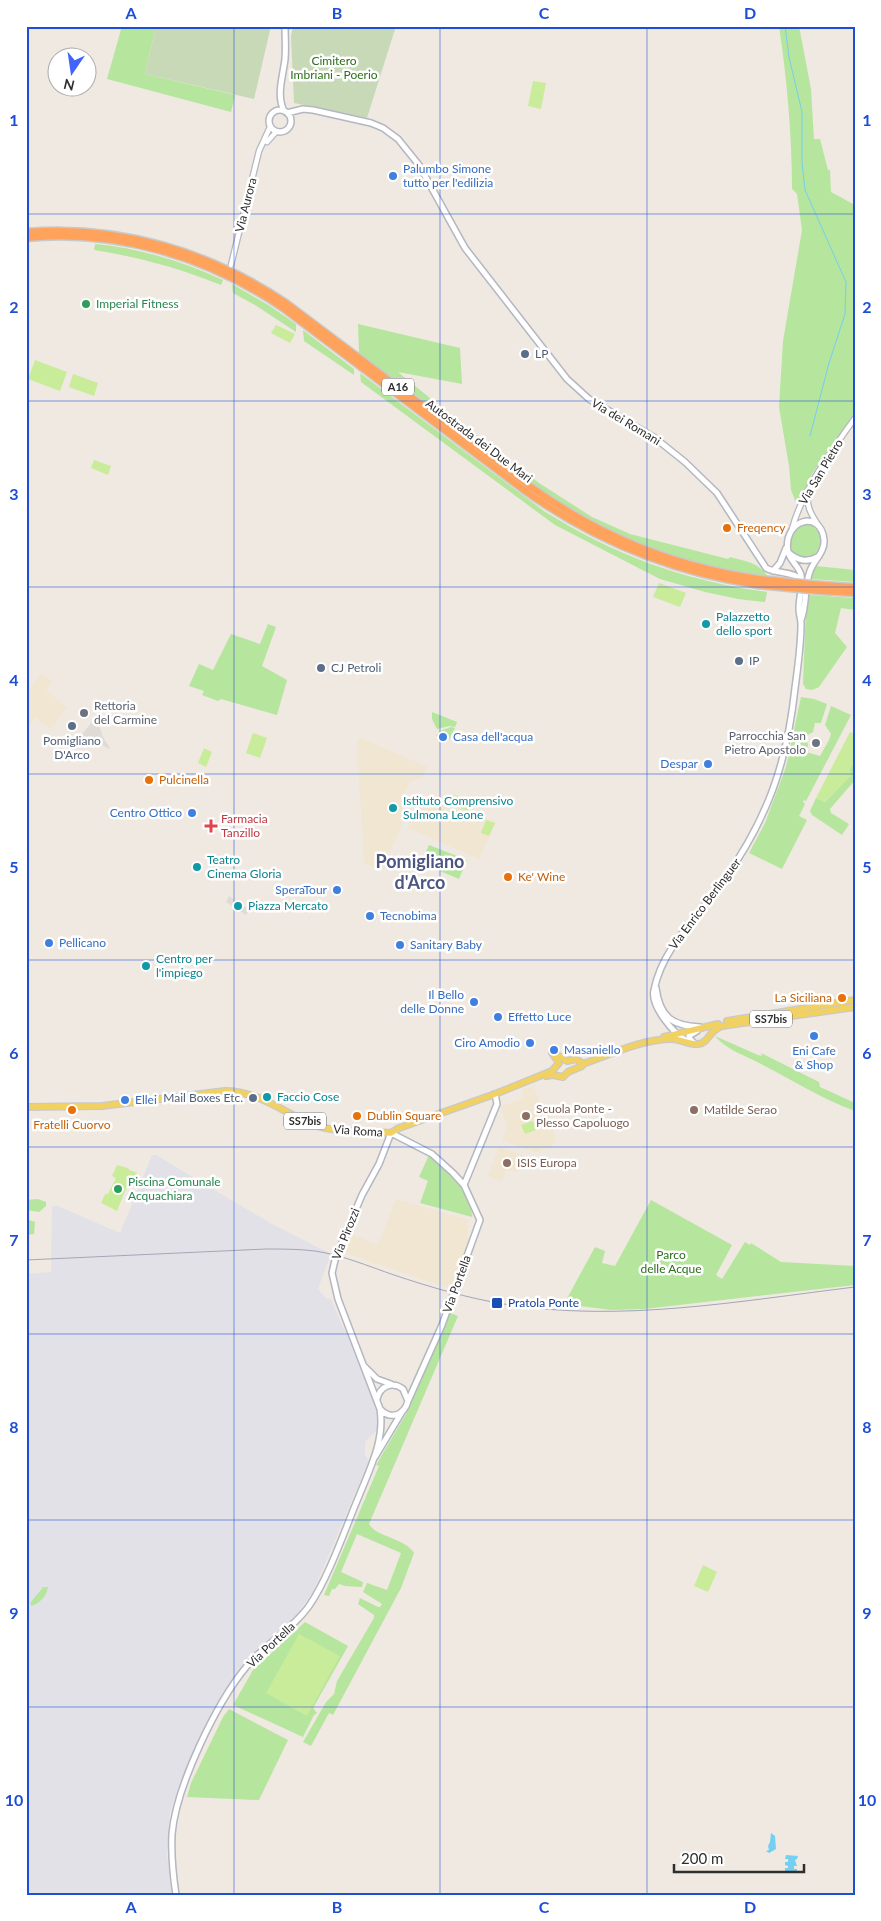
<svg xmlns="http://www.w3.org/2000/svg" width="881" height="1921" font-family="Lato,sans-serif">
	<rect width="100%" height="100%" fill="#efe9e1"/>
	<path fill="#e3e1e8" d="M152,1155H156L270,1223L331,1254L318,1289L326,1298L331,1299L344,1330L347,1333L376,1407L379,1428L365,1442V1455L369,1461L313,1592L295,1617L242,1666L223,1696L187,1765L170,1811L167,1856L172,1895H26V1274L51,1272L52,1206H58L120,1233Z"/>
	<path fill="#f0e6d1" d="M42,673L52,681L46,690L67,708L50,729L35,717L30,726L26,724V693Z
		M359,737L427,767L422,778L410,782L402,796L408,811L382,870L364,863L357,744Z
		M422,795L496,822L479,859L408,828Z
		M533,1086L540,1102H544L556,1138L553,1146L535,1152L502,1140L507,1126L500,1106L524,1099L522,1090Z
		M499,1147L525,1156L518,1172L506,1170L502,1182L488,1176Z
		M396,1199L469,1220L467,1230L469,1243L452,1289L371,1262L342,1251L344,1245L347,1246L350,1241L347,1239L349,1233L378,1245Z"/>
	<path fill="#b6e59e" d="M122,26H156L145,74L235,95L231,112L107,79Z
		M779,26H799L811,89L814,139H820L828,170H830L831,192L855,205V412L812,474L799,504L796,503L791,490L789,466L779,407L783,341L802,230L797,194L792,189C792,135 787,80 779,26Z
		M95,244C139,248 182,261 223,280L221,285C179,268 138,257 94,250Z
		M232,284L270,306L296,324V332L255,305L233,293Z
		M358,324L460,348L462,384L398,372L463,425L539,483L592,517L630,534L728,559L730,557C745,561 760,563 768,577C752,573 736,572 720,569C701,565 683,560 665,554C569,521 492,453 413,393V391L404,384H400L359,353Z
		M303,330L354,369V375L304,341Z
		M360,373L544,511C616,556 682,580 767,592L765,602L738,599L705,592L660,579L555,525L361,382Z
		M809,523C823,531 824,544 814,555L801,559L793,553C789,546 790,531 797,526C801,524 806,523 809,523Z
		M816,566L855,570V582L810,579Z
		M809,595L855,598V610L841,608L835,633L847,647L819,687L812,690L806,689L803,684L806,607Z
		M268,624L276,627L262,666L287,680L277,715L221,699L218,701L202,695L204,691L189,686L199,664L213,670L231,634L260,644Z
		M801,697L814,699L827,704L821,723H815L813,732L806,736L808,746L806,752L820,756L829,740L831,734L825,725L831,706L851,715L806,801L804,800L803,802L805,804L799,816L807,820L782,869L749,853L765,823L786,767Z
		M432,712L457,722L455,727L449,726L437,729L432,719Z
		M451,727L455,728L449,740V738L442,735L439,737L436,736L440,731Z
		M855,760V780L830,809L831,813L849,824L842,835L812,815L810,811L816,798L825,802L851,775L849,770Z
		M429,845L467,860L459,879L421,863Z
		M715,1036L758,1055L762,1056L761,1053L819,1082L820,1087L855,1103V1111C822,1099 792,1080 761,1064C746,1056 725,1049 715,1036Z
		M429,1155C445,1167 473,1195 472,1217L420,1203L428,1181L419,1177Z
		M38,1199L46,1202V1206L39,1212L26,1210V1200Z
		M651,1200L732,1245L716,1275L722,1279L745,1242L750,1245L751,1243L781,1262L855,1266V1285L644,1309L611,1310L564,1304L595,1247L605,1251L602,1263L615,1266Z
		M26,1219L35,1222L34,1234L26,1235Z
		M450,1313L458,1316L369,1524C376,1537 405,1538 414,1553L401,1588L333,1715L329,1713L311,1746L303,1742L326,1702L334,1694L337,1681L374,1618V1615L358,1604L360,1598L378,1607H380L382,1604L363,1592L367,1583L387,1590L401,1553L357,1534L341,1572L363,1582L362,1587L345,1586L339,1584L335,1589H332L329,1596L324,1595L379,1466L376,1465L406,1414Z
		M43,1587H48C46,1597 41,1602 32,1606L30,1604C33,1598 39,1593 43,1587Z
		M305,1622L348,1646L313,1708L317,1713L314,1715L303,1737L233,1705L253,1670Z
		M229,1709L288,1740L259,1800L187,1797L191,1783L223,1717Z"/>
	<path fill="#c8d9b8" d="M156,26H271L254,99L145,74Z
		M293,26H396L367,118L294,103L291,37Z"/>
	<path fill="#c9ec9a" d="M533,81L546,83L541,109L528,106Z
		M276,325L295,334L290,343L271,333Z
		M35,360L67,372L60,391L28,379Z
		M73,374L98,383L94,396L69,387Z
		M94,460L111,466L108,475L91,468Z
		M659,583L686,593L680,607L653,597Z
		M850,732L855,734V760L849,770L852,775L825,802L816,798Z
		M253,733L267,738L260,758L246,753Z
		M204,748L212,752L206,767L198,763Z
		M454,795L472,801L468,811L450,805Z
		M486,820L495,823L489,836L481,833Z
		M533,1121L536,1130L525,1134L521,1125Z
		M117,1165L128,1168L129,1170L137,1173L132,1185L128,1184L117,1211L101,1203L105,1194H108L116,1178L112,1176Z
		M703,1565L717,1572L708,1592L694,1586Z
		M299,1634L340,1656L307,1716L266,1693Z"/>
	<path fill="#dfdcd8" d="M96,717L103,737L110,748L109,749L94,740L88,749L86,744L84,743L74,744Z
		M229,896L250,910L246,915L226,902Z"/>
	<path fill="#75cff0" d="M771,1833L775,1836L776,1849L769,1853L766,1851L769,1850L768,1846L770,1842Z
		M786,1855L798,1856L797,1859L795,1860L797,1866H794V1869H797V1873L785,1872V1868H788V1866L785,1865V1862H788V1859H785Z"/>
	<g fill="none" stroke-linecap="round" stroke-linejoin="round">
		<path stroke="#75cff0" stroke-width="1" d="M785,26L789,57L802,112V163L805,190L846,282L845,314L829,363L810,436"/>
		<defs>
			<path id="tertiary" d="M267,142L276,132
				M231,265L259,151L270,127
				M808,493C806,506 811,514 818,525
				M792,529C802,491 832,450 855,418"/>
			<path id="secondary" d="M269 121a11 11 0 1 1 22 0a11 11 0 1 1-22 0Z
				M284,111C276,94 283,77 285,59C286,48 285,37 285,26
				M287,113L303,109L313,110L371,123L383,128L398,139L419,165L465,248L567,379L589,399L655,438L685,462L717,493L766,568C777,574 792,571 801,579
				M773,571L780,563L786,548
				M801,620C807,605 804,587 810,571C814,560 825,552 824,540C821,508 782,520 788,552C798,561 807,563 819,556
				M656,988C660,1017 672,1026 700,1027
				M687,1041C674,1034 650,1006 654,990C663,946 699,916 724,880C768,818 787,763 795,688C798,666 801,645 801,624C801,619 799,614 799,609C799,598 803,585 801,575C799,566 790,561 788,552
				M694,1043L690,1039L689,1036L697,1031
				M464,1185L497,1104L495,1094
				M364,1366L377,1379L391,1384
				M377,1399C380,1386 392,1381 403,1389L408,1401C404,1416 390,1420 380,1409L338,1299L332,1273L335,1260L343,1240L362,1195L379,1164L391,1133L432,1154L453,1173L464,1185L480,1220L442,1325L408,1401
				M375,1457L402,1412
				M176,1895C173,1875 171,1854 172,1834C176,1787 216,1703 247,1666C265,1644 292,1630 309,1606C329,1577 345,1529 359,1496C370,1468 385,1440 380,1409"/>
			<path id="primary" d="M727,1021L855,1000
				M664,1037L718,1024
				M583,1064C611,1054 642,1039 672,1039C681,1039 693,1047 702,1043C710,1039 709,1031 722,1026L855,1007
				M546,1076L553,1075L563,1077L568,1072L582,1066L583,1064L576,1059L567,1061L556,1054
				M26,1107L102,1106L225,1091C259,1091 284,1113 314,1125C336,1133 368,1131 391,1133L399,1128L495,1094L552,1071L559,1063L552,1053"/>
			<path id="motorway" d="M26,232C119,224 210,252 286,303L528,485C599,536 672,566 759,579
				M26,238C117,229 208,257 283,308L524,490C595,541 672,572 758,585
				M822,585L855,587
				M821,591L855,593"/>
		</defs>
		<use href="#tertiary" stroke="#b4b7c1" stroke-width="7"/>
		<use href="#secondary" stroke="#b4b7c1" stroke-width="8"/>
		<use href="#primary" stroke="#c9c9c9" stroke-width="8"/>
		<use href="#motorway" stroke="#c9c9c9" stroke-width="9"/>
		<use href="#tertiary" stroke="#fff" stroke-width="4.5"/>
		<use href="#secondary" stroke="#fff" stroke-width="5"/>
		<use href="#primary" stroke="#f2d163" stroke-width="5.5"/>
		<use href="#motorway" stroke="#ffa35c" stroke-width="6"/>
		<path stroke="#a3a6b8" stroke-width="1" d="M26,1260L266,1249C282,1249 299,1249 315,1251C342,1255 368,1266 394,1275C430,1287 467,1298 504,1304C621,1323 739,1301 855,1287"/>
		<defs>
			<path id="motorway-bridge" d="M759,579L822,585
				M758,585L821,591"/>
		</defs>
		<use href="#motorway-bridge" stroke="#c9c9c9" stroke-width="9" stroke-linecap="butt"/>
		<use href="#motorway-bridge" stroke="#ffa35c" stroke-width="6"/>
	</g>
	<path fill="none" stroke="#1d4ed8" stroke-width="1" stroke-opacity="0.55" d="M234,26V1895M440,26V1895M647,26V1895M26,214H855M26,401H855M26,587H855M26,774H855M26,960H855M26,1147H855M26,1334H855M26,1520H855M26,1707H855"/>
	<g fill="#3f7fe0" stroke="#fff" stroke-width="2">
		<circle cx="393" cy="176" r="5"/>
		<circle cx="443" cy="737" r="5"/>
		<circle cx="708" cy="764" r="5"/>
		<circle cx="192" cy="813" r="5"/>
		<circle cx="337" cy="890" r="5"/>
		<circle cx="370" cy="916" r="5"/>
		<circle cx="49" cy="943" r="5"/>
		<circle cx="400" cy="945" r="5"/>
		<circle cx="474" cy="1002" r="5"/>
		<circle cx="498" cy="1017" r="5"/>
		<circle cx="814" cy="1036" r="5"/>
		<circle cx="530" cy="1043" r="5"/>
		<circle cx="554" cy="1050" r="5"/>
		<circle cx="125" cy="1100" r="5"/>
	</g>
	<g fill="#2e9e5b" stroke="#fff" stroke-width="2">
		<circle cx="86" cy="304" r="5"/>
		<circle cx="118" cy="1189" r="5"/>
	</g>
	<g fill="#5c6f8a" stroke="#fff" stroke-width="2">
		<circle cx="525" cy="354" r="5"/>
		<circle cx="739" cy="661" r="5"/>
		<circle cx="321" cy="668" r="5"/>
		<circle cx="72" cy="726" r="5"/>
		<circle cx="253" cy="1098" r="5"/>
	</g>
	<g fill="#e8710a" stroke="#fff" stroke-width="2">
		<circle cx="727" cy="528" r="5"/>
		<circle cx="149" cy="780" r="5"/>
		<circle cx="508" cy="877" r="5"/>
		<circle cx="842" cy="998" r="5"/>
		<circle cx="72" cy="1110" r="5"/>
		<circle cx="357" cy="1116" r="5"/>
	</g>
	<g fill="#0f9aa8" stroke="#fff" stroke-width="2">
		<circle cx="706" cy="624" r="5"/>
		<circle cx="393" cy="808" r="5"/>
		<circle cx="197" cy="867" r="5"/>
		<circle cx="238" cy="906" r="5"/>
		<circle cx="146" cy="966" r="5"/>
		<circle cx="267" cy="1097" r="5"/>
	</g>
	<g fill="#6b7280" stroke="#fff" stroke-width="2">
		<circle cx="84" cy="713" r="5"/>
		<circle cx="816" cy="743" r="5"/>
	</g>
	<path fill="#e0444e" stroke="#fff" stroke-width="2" d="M208.5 818.5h5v5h5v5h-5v5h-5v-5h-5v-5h5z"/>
	<g fill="#8d6e63" stroke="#fff" stroke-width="2">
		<circle cx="694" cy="1110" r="5"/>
		<circle cx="526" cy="1116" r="5"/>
		<circle cx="507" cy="1163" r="5"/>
	</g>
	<rect fill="#1a4fb4" stroke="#fff" stroke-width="2" x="491" y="1297" width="12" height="12" rx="2.5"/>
	<g text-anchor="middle" stroke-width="5" stroke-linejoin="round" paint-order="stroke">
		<g fill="#fff" stroke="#6d6d6d" stroke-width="1">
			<rect x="382" y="378.5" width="32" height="17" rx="4"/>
			<rect x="750" y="1010.5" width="42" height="17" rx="4"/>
			<rect x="284" y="1112.5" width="42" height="17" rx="4"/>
		</g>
		<g font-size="11" font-weight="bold" fill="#2e2e2e">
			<text x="398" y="391">A16</text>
			<text x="771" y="1023">SS7bis</text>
			<text x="305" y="1125">SS7bis</text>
		</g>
		<g font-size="12" fill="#2c6e1b" stroke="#fff">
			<text x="334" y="65">Cimitero<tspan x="334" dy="14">Imbriani - Poerio</tspan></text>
			<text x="671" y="1259">Parco<tspan x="671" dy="14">delle Acque</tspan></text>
		</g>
		<g font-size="12" fill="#366cbe" stroke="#fff" text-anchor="start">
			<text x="403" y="173">Palumbo Simone<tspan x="403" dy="14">tutto per l'edilizia</tspan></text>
			<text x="453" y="741">Casa dell'acqua</text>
			<text x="698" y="768" text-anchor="end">Despar</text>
			<text x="182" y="817" text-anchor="end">Centro Ottico</text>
			<text x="327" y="894" text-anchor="end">SperaTour</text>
			<text x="380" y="920">Tecnobima</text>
			<text x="59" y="947">Pellicano</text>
			<text x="410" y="949">Sanitary Baby</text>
			<text x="464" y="999" text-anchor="end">Il Bello<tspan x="464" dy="14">delle Donne</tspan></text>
			<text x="508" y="1021">Effetto Luce</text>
			<text x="520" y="1047" text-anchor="end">Ciro Amodio</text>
			<text x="564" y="1054">Masaniello</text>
			<text x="814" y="1055" text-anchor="middle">Eni Cafe<tspan x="814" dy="14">&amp; Shop</tspan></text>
			<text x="135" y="1104">Ellei</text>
		</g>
		<g font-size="12" fill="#2e2e2e" stroke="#fff">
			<text transform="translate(246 205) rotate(-76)" y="4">Via Aurora</text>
			<text transform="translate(626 422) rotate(31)" y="4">Via dei Romani</text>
			<text transform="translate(479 441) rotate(37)" y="4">Autostrada dei Due Mari</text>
			<text transform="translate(821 472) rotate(-59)" y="4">Via San Pietro</text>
			<text transform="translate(705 904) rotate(-53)" y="4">Via Enrico Berlinguer</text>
			<text transform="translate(358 1131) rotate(4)" y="4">Via Roma</text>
			<text transform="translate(346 1234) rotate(-68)" y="4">Via Pirozzi</text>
			<text transform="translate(457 1284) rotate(-70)" y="4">Via Portella</text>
			<text transform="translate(271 1645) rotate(-43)" y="4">Via Portella</text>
		</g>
		<g font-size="12" fill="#27864d" stroke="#fff" text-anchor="start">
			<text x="96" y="308">Imperial Fitness</text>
			<text x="128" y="1186">Piscina Comunale<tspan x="128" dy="14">Acquachiara</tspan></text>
		</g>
		<g font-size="12" fill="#4e5e75" stroke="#fff" text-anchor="start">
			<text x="535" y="358">LP</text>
			<text x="749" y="665">IP</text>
			<text x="331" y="672">CJ Petroli</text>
			<text x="72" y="745" text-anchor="middle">Pomigliano<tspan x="72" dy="14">D'Arco</tspan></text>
			<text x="243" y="1102" text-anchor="end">Mail Boxes Etc.</text>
		</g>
		<g font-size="12" fill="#c56008" stroke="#fff" text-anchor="start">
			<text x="737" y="532">Freqency</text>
			<text x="159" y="784">Pulcinella</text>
			<text x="518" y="881">Ke' Wine</text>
			<text x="832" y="1002" text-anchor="end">La Siciliana</text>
			<text x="367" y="1120">Dublin Square</text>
			<text x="72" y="1129" text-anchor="middle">Fratelli Cuorvo</text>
		</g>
		<g font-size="12" fill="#0d838f" stroke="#fff" text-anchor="start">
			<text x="716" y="621">Palazzetto<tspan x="716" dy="14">dello sport</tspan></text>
			<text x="403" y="805">Istituto Comprensivo<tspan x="403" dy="14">Sulmona Leone</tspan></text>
			<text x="207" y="864">Teatro<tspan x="207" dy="14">Cinema Gloria</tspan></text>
			<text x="248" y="910">Piazza Mercato</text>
			<text x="156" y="963">Centro per<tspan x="156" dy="14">l'impiego</tspan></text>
			<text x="277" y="1101">Faccio Cose</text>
		</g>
		<g font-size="12" fill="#5b616d" stroke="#fff" text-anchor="start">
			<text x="94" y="710">Rettoria<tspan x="94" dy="14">del Carmine</tspan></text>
			<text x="806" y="740" text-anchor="end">Parrocchia San<tspan x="806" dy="14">Pietro Apostolo</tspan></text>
		</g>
		<g font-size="12" fill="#be3a42" stroke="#fff" text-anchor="start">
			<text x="221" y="823">Farmacia<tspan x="221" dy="14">Tanzillo</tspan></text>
		</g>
		<g font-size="12" fill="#785e54" stroke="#fff" text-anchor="start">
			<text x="536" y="1113">Scuola Ponte -<tspan x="536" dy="14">Plesso Capoluogo</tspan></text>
			<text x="704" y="1114">Matilde Serao</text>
			<text x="517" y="1167">ISIS Europa</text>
		</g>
		<g font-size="12" fill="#164399" stroke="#fff" text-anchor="start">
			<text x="508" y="1307">Pratola Ponte</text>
		</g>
		<g font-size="18" font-weight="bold" fill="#4d5680" stroke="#fff">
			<text x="420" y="868">Pomigliano<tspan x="420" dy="21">d'Arco</tspan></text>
		</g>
	</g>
	<rect width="881" height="1921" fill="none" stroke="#ffffff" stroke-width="55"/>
	<g transform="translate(72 72) rotate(193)"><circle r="24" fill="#ffffff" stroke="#ababab"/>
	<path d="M0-4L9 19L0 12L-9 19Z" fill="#4264fb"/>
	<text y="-8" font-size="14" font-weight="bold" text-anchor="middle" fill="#2e2e2e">N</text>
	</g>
	<path d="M674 1864v8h130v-8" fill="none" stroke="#2e2e2e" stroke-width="2.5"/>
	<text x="681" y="1864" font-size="15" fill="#2e2e2e" stroke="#ffffff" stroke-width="4" paint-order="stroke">200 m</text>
	<rect x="28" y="28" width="826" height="1866" fill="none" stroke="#1d4ed8" stroke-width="2"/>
	<g font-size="16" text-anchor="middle" font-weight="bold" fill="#1d4ed8">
		<text x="131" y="19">A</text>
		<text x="337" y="19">B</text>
		<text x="544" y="19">C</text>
		<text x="750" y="19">D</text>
		<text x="14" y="126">1</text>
		<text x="867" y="126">1</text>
		<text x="14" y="313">2</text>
		<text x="867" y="313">2</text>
		<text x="14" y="500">3</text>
		<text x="867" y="500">3</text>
		<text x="14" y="686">4</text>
		<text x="867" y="686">4</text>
		<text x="14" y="873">5</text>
		<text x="867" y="873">5</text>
		<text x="14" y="1059">6</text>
		<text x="867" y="1059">6</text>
		<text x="14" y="1246">7</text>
		<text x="867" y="1246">7</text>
		<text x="14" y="1433">8</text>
		<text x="867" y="1433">8</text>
		<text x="14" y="1619">9</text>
		<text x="867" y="1619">9</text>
		<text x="14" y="1806">10</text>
		<text x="867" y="1806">10</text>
		<text x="131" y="1913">A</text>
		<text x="337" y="1913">B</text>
		<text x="544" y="1913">C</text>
		<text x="750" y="1913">D</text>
	</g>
</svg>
